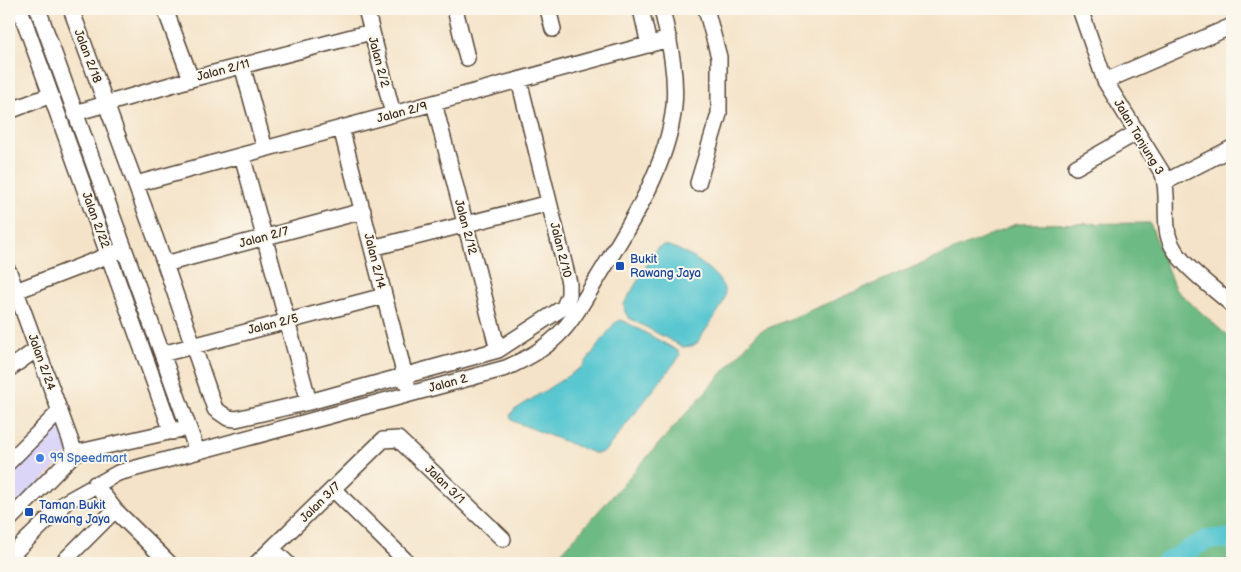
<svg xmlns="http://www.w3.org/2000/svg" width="1241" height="572" font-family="'Balsamiq Sans',sans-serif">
	<rect width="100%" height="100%" fill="#fbf7ec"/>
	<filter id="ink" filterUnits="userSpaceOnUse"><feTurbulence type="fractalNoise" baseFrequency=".02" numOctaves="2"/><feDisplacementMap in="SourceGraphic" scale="10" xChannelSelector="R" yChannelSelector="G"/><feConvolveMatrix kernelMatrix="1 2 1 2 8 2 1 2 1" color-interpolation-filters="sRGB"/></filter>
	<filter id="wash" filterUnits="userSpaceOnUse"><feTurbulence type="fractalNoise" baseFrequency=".0096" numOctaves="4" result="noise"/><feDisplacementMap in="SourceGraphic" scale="20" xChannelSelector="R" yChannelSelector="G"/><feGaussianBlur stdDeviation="1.12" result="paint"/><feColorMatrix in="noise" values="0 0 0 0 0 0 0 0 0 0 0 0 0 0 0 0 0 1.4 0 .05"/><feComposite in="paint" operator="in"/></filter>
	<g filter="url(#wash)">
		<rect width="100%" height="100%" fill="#f4e3c8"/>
		<path fill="#dbd6f7" d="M58,417L70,452L9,515V465Z"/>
		<path fill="#6eba84" stroke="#547251" d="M1150,223L1175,289L1232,340V563H576L562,552L759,332L1016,224Z"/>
		<path fill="#5ac7d0" stroke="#4a7877" d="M664,245C681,247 726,275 725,295C725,305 703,333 697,343L692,346L683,347L629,318L625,312L624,304L657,248Z
			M620,320L626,322L678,351L680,356L606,450L600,453H594L513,421L510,416L513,411L582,367L614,324Z"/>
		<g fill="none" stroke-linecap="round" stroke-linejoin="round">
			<path stroke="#5ac7d0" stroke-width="20" d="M1165,563L1208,539H1232"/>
		</g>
	</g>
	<g filter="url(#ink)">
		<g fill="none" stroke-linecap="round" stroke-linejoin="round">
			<defs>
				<path id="minor" d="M20,9L172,432
					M38,9L197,451
					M71,9L165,264L215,409L228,418L236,419L309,402L498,350L564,307L569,295V283L519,80
					M165,9L191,79
					M366,9L393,114
					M455,9L467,58
					M548,9L553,29
					M641,9L649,45
					M1080,9L1105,81L1163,174C1169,194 1164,215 1168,235C1174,262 1213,287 1232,305
					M242,65L265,149
					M1105,81L1232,26
					M434,103L498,350
					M9,111L51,95
					M75,113L191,79L371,32
					M341,128L407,384
					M242,155L309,402
					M1076,167L1136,133
					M1165,182L1232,148
					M698,183L719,114V57L706,9
					M136,184L669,39
					M372,248L549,203
					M165,264L363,211
					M9,272L75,453
					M16,291L117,252
					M162,354L384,296
					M9,369L37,349
					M9,462L60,411
					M95,484L115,510L169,563
					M333,489L408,563
					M9,520L75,453L182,429
					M272,549L287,563
					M9,557L66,502L118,473L506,368C528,358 547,348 563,330C577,315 586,296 597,279C628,228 668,167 674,106C677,73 669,41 662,9
					M62,563L115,510
					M257,563L383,440L398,439L503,539"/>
			</defs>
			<use href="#minor" stroke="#574638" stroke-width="18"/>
			<use href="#minor" stroke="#fff" stroke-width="15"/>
		</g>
	</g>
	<g fill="#1a4fb4" stroke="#fbf7ec" stroke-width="2">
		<rect x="615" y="261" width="10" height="10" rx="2.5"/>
		<rect x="24" y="507" width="10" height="10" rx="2.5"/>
	</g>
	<circle fill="#3f7fe0" stroke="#fbf7ec" stroke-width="2" cx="40" cy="458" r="5"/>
	<g text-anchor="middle" stroke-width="4" stroke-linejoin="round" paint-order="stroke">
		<g font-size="12" fill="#3b2a1e" stroke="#fbf7ec">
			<text transform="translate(88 56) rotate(69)" y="4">Jalan 2/18</text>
			<text transform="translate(379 62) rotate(75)" y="4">Jalan 2/2</text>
			<text transform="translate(223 70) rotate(-15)" y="4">Jalan 2/11</text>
			<text transform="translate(402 112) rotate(-15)" y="4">Jalan 2/9</text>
			<text transform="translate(1139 137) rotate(59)" y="4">Jalan Tanjung 3</text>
			<text transform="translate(96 220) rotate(70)" y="4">Jalan 2/22</text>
			<text transform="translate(466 227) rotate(75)" y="4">Jalan 2/12</text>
			<text transform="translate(264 237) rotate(-15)" y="4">Jalan 2/7</text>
			<text transform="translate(561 250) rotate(76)" y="4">Jalan 2/10</text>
			<text transform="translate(375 261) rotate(76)" y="4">Jalan 2/14</text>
			<text transform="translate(273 324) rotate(-14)" y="4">Jalan 2/5</text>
			<text transform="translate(42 362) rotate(70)" y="4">Jalan 2/24</text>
			<text transform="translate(448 383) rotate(-15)" y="4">Jalan 2</text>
			<text transform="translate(445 484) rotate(44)" y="4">Jalan 3/1</text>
			<text transform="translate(320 502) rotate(-45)" y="4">Jalan 3/7</text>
		</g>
		<g font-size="12" fill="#164399" stroke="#fbf7ec" text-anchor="start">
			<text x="630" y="263">Bukit<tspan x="630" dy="14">Rawang Jaya</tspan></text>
			<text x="39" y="509">Taman Bukit<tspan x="39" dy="14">Rawang Jaya</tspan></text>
		</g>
		<g font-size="12" fill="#366cbe" stroke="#fbf7ec" text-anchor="start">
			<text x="50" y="462">99 Speedmart</text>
		</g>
	</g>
	<rect width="1241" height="572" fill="none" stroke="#fbf7ec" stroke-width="30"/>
</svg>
